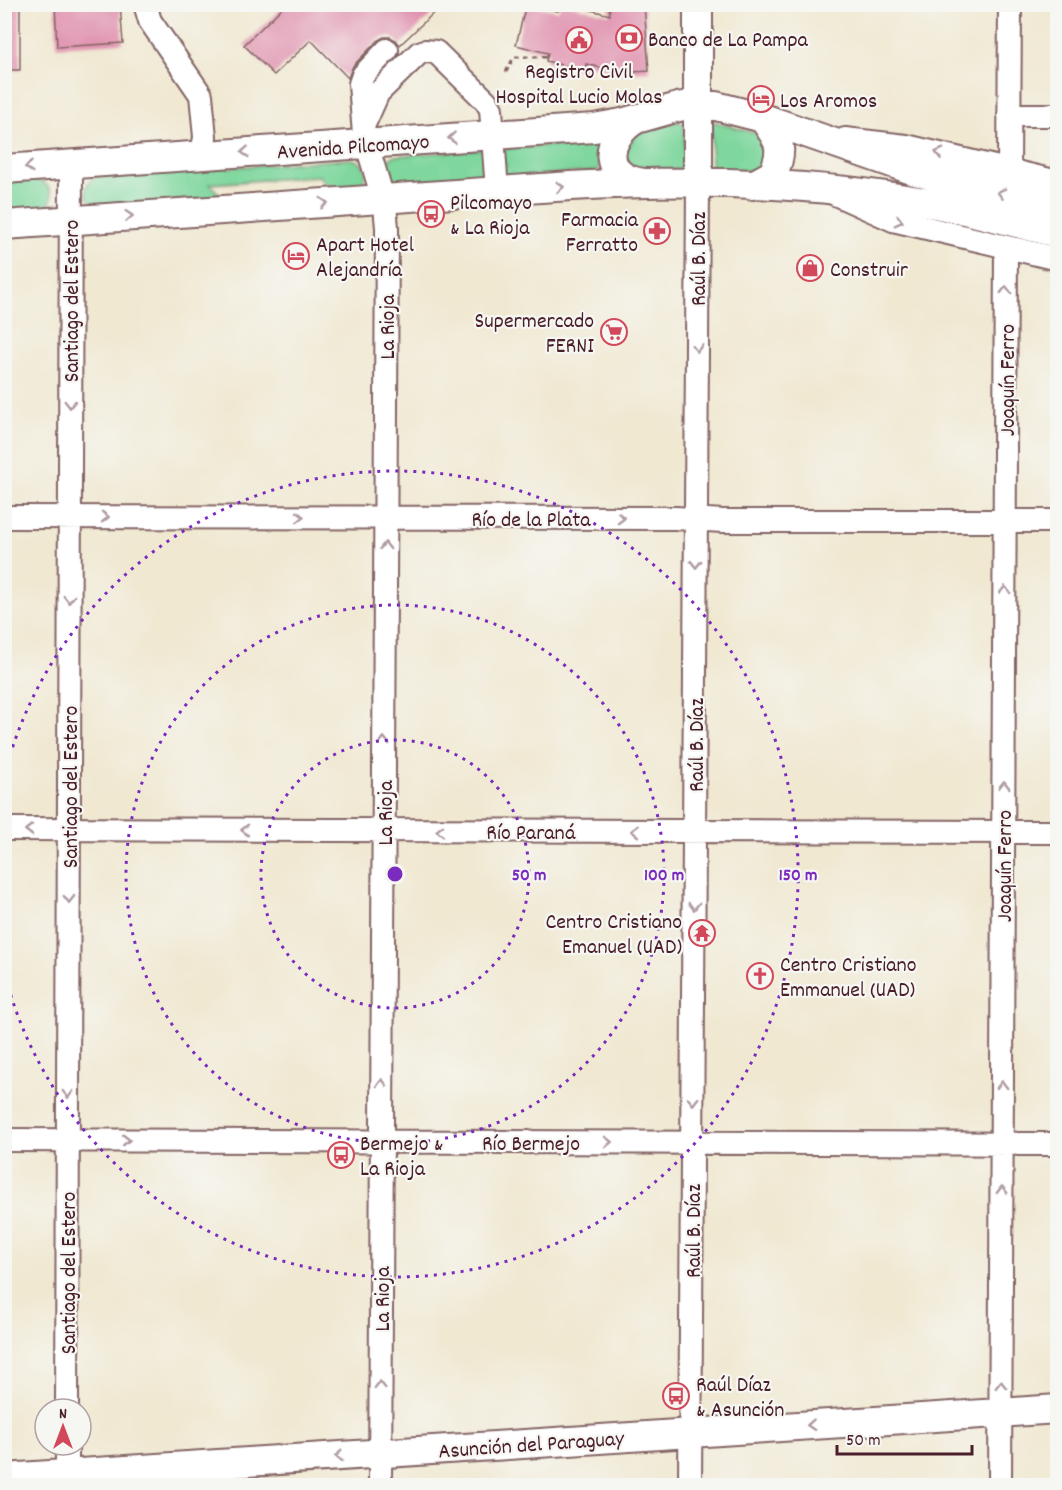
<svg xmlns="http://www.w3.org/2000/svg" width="1062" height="1490" font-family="Dekko,sans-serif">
	<rect width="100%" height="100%" fill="#f6f6f2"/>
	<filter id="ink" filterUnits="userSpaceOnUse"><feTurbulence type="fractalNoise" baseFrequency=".0167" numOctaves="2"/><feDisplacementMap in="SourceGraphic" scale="12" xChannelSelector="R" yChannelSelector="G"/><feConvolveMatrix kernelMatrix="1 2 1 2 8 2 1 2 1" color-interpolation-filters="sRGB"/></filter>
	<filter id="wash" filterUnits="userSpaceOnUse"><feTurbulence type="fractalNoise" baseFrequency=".008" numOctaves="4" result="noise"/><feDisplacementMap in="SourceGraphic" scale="24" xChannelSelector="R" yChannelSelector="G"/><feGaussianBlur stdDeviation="1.35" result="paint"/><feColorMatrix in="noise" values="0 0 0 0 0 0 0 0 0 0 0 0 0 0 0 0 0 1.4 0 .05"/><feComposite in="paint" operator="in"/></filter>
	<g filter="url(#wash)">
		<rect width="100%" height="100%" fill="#f0e8d1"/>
		<path fill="#7fd79d" stroke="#647b64" stroke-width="1.5" d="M679,121L684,125V169C663,170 627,179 625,150L637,134Z
			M715,122L761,135L771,144L760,171L713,170L711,167L712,124Z
			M596,142C599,147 600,165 598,171L505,178L502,149Z
			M485,149L489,179L394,185L390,183L384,169L386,162L394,156Z
			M350,159C366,161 370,175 360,186L333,191L319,176L210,184L223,198L98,206C83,200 82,185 95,177Z
			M36,180C54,183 58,206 39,210C28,213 16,212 5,213V182Z"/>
		<g id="blocks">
			<path fill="#e092af" d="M4,4H20V70H4Z
				M55,4H120L123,43L57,47Z
				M286,4H443L400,45L396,40L390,37H384L378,40L353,66L348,78L311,40L274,75L244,45Z
				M526,4L558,11L560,4H567L610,15L609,4H644L649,71L614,73V71L586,64L585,71L546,61L548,53L516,45Z"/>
		</g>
	</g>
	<g filter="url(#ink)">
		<use href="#blocks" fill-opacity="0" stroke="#846565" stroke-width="1.5"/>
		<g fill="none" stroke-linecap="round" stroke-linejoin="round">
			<defs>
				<path id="minor" d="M145,4L150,21L201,95L205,137L202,155
					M1009,115H1058
					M365,122L378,93L419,53L425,51L436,52L486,101L491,109L497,191
					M845,139L906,146L1058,182
					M1009,170L1010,4
					M835,194L893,220L1058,259
					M4,517L675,518L723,521H1058
					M4,829L1058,832
					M4,1140L1058,1144
					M67,1409L71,164
					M67,1486V1445
					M380,1486L387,228L385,205L364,135L360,84L363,75L387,50
					M690,1486L698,184
					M1000,1486L1006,247"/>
				<path id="major" d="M636,119C603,139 601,178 644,183
					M4,169L594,128L622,123L682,106H716L763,118L915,171L1058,207
					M698,184V4
					M753,185L773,174C785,147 779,141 763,118
					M4,225L571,186C687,179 815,182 929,203C972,210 1015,223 1058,233
					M4,1478L1058,1409"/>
			</defs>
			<use href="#minor" stroke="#846565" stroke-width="26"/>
			<use href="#major" stroke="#846565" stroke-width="32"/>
			<path stroke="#846565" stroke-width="3" stroke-dasharray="4.5 4.5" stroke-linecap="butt" d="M506,72L514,57H547"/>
			<use href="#minor" stroke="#fff" stroke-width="22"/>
			<use href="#major" stroke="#fff" stroke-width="28"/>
		</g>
		<defs><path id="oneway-chevron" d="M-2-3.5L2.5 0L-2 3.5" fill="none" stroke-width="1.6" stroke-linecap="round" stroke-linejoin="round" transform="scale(1.5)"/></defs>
		<g stroke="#ae9aa0">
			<use href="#oneway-chevron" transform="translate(452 138) rotate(176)"/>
			<use href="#oneway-chevron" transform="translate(245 152) rotate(176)"/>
			<use href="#oneway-chevron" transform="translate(939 153) rotate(-166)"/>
			<use href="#oneway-chevron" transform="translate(29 167) rotate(176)"/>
			<use href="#oneway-chevron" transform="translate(560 187) rotate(-4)"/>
			<use href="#oneway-chevron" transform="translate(1001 193) rotate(-166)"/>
			<use href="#oneway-chevron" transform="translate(324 203) rotate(-4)"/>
			<use href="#oneway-chevron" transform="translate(129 216) rotate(-4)"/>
			<use href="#oneway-chevron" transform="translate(899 221) rotate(15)"/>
			<use href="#oneway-chevron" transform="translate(1006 290) rotate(-90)"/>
			<use href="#oneway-chevron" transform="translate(697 348) rotate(90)"/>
			<use href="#oneway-chevron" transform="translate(70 404) rotate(90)"/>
			<use href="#oneway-chevron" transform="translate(105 517)"/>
			<use href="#oneway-chevron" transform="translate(300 517)"/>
			<use href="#oneway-chevron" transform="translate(621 518)"/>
			<use href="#oneway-chevron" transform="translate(385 546) rotate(-90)"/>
			<use href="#oneway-chevron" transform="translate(696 564) rotate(90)"/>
			<use href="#oneway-chevron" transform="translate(1005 590) rotate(-90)"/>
			<use href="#oneway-chevron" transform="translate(69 599) rotate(90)"/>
			<use href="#oneway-chevron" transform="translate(384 741) rotate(-90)"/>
			<use href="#oneway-chevron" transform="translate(1004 785) rotate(-90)"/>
			<use href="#oneway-chevron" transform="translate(29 830) rotate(-180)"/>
			<use href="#oneway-chevron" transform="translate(245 830) rotate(-180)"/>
			<use href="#oneway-chevron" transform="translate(440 831) rotate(-180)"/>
			<use href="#oneway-chevron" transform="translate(635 831) rotate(-180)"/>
			<use href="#oneway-chevron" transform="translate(69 899) rotate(90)"/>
			<use href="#oneway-chevron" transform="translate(694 906) rotate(90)"/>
			<use href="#oneway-chevron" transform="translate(382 1083) rotate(-90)"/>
			<use href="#oneway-chevron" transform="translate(1002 1085) rotate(-90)"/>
			<use href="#oneway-chevron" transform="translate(68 1094) rotate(90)"/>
			<use href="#oneway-chevron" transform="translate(693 1101) rotate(90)"/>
			<use href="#oneway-chevron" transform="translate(126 1140)"/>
			<use href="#oneway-chevron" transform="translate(608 1142)"/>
			<use href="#oneway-chevron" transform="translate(1002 1190) rotate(-90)"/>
			<use href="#oneway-chevron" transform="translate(380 1385) rotate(-90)"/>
			<use href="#oneway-chevron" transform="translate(1001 1385) rotate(-90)"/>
			<use href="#oneway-chevron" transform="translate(811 1425) rotate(176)"/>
			<use href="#oneway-chevron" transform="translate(339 1456) rotate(176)"/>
		</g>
	</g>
	<g fill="none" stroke="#7b2cbf" stroke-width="3" stroke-dasharray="3 6">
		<circle cx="395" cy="874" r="134"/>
		<circle cx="395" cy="874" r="269"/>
		<path d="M5 773A403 403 0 1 1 5 975"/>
	</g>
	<defs>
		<symbol id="bank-ring" viewBox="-11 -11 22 22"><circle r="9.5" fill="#f6f6f2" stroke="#d1495b" stroke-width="1.5"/><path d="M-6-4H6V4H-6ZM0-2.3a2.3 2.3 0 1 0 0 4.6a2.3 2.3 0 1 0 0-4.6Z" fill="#d1495b"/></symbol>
		<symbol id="civic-ring" viewBox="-11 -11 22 22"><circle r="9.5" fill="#f6f6f2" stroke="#d1495b" stroke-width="1.5"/><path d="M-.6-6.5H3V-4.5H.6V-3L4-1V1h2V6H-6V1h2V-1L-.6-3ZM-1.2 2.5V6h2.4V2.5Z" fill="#d1495b"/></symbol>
		<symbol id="hotel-ring" viewBox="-11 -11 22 22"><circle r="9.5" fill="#f6f6f2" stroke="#d1495b" stroke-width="1.5"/><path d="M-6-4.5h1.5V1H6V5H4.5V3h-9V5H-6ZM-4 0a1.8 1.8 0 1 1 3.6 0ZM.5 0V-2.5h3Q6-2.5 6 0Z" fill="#d1495b"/></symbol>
		<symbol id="bus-ring" viewBox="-11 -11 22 22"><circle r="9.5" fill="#f6f6f2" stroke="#d1495b" stroke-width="1.5"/><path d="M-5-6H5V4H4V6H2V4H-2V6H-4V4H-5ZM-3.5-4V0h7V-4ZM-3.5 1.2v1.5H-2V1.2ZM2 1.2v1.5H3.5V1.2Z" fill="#d1495b"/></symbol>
		<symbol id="pharmacy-ring" viewBox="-11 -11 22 22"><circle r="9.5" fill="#f6f6f2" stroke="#d1495b" stroke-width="1.5"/><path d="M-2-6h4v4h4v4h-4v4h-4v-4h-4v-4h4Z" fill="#d1495b"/></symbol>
		<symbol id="shop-ring" viewBox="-11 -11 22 22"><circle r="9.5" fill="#f6f6f2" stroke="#d1495b" stroke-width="1.5"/><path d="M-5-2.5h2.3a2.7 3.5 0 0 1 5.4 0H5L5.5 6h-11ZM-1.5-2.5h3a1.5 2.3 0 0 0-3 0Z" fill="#d1495b"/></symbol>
		<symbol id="supermarket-ring" viewBox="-11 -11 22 22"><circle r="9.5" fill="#f6f6f2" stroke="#d1495b" stroke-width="1.5"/><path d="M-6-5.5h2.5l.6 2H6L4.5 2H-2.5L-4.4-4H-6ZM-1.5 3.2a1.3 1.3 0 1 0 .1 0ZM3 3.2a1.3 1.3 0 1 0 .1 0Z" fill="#d1495b"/></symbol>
		<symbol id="temple-ring" viewBox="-11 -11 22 22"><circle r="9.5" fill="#f6f6f2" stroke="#d1495b" stroke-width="1.5"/><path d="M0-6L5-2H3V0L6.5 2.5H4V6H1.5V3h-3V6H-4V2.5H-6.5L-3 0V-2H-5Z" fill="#d1495b"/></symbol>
		<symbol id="church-ring" viewBox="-11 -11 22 22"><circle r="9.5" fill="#f6f6f2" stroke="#d1495b" stroke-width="1.5"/><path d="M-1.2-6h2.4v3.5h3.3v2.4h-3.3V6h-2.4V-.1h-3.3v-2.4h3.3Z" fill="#d1495b"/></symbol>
	</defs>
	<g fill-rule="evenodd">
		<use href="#bank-ring" x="614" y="23" width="30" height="30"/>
		<use href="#civic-ring" x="564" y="25" width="30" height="30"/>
		<use href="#hotel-ring" x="746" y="84" width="30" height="30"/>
		<use href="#bus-ring" x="416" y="199" width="30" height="30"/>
		<use href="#pharmacy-ring" x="642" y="216" width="30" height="30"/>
		<use href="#hotel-ring" x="281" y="241" width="30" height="30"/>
		<use href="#shop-ring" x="795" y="253" width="30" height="30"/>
		<use href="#supermarket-ring" x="599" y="317" width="30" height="30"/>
		<use href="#temple-ring" x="687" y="918" width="30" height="30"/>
		<use href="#church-ring" x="745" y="961" width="30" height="30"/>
		<use href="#bus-ring" x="326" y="1140" width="30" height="30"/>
		<use href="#bus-ring" x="661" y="1381" width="30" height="30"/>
	</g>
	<g text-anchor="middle" stroke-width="4.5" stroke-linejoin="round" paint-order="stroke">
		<g font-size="22" fill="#4a1f2b" stroke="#f6f6f2" text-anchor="start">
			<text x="648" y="46">Banco de La Pampa</text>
			<text x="579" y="78" text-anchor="middle">Registro Civil<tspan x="579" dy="25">Hospital Lucio Molas</tspan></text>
			<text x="780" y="107">Los Aromos</text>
			<text x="450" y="209">Pilcomayo<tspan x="450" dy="25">&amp; La Rioja</tspan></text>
			<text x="638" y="226" text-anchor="end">Farmacia<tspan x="638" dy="25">Ferratto</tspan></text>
			<text x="316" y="251">Apart Hotel<tspan x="316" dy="25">Alejandría</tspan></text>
			<text x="830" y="276">Construir</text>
			<text x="594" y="327" text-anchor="end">Supermercado<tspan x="594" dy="25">FERNI</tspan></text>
			<text x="682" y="928" text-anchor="end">Centro Cristiano<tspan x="682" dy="25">Emanuel (UAD)</tspan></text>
			<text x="780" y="971">Centro Cristiano<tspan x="780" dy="25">Emmanuel (UAD)</tspan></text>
			<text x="360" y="1150">Bermejo &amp;<tspan x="360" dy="25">La Rioja</tspan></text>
			<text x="696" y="1391">Raúl Díaz<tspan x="696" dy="25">&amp; Asunción</tspan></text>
		</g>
		<g font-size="22" fill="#4a1f2b" stroke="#f6f6f2">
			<text transform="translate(353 145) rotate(-4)" y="8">Avenida Pilcomayo</text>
			<text transform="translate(697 259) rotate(-90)" y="8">Raúl B. Díaz</text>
			<text transform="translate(70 301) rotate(-90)" y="8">Santiago del Estero</text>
			<text transform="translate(386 327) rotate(-90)" y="8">La Rioja</text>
			<text transform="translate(1006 380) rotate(-90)" y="8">Joaquín Ferro</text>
			<text x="531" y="526">Río de la Plata</text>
			<text transform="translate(695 745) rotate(-90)" y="8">Raúl B. Díaz</text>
			<text transform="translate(69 787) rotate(-90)" y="8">Santiago del Estero</text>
			<text transform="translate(384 813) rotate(-90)" y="8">La Rioja</text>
			<text x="531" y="839">Río Paraná</text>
			<text transform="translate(1003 866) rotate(-90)" y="8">Joaquín Ferro</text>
			<text x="531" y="1150">Río Bermejo</text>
			<text transform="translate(692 1231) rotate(-90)" y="8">Raúl B. Díaz</text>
			<text transform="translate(67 1273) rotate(-90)" y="8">Santiago del Estero</text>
			<text transform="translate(381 1299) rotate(-90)" y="8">La Rioja</text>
			<text transform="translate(531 1443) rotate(-4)" y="8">Asunción del Paraguay</text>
		</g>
	</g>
	<circle cx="395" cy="874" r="9" fill="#7b2cbf" stroke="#f6f6f2" stroke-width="3"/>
	<g font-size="18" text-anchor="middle" font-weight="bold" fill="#7b2cbf" stroke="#f6f6f2" stroke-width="4.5" stroke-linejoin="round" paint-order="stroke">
		<text x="529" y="880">50 m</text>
		<text x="664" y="880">100 m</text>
		<text x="798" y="880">150 m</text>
	</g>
	<rect width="1062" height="1490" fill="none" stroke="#f6f6f2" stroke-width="24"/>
	<g transform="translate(63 1427)"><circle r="28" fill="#f6f6f2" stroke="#b1a0a2" stroke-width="1.5"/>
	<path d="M0-4.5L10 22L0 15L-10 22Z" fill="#d1495b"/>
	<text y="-9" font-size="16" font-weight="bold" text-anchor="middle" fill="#4a1f2b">N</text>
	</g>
	<path d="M837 1445v9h135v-9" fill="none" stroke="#4a1f2b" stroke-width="3"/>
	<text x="846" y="1445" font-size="18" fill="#4a1f2b" stroke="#f6f6f2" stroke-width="4.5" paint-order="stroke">50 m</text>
</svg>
